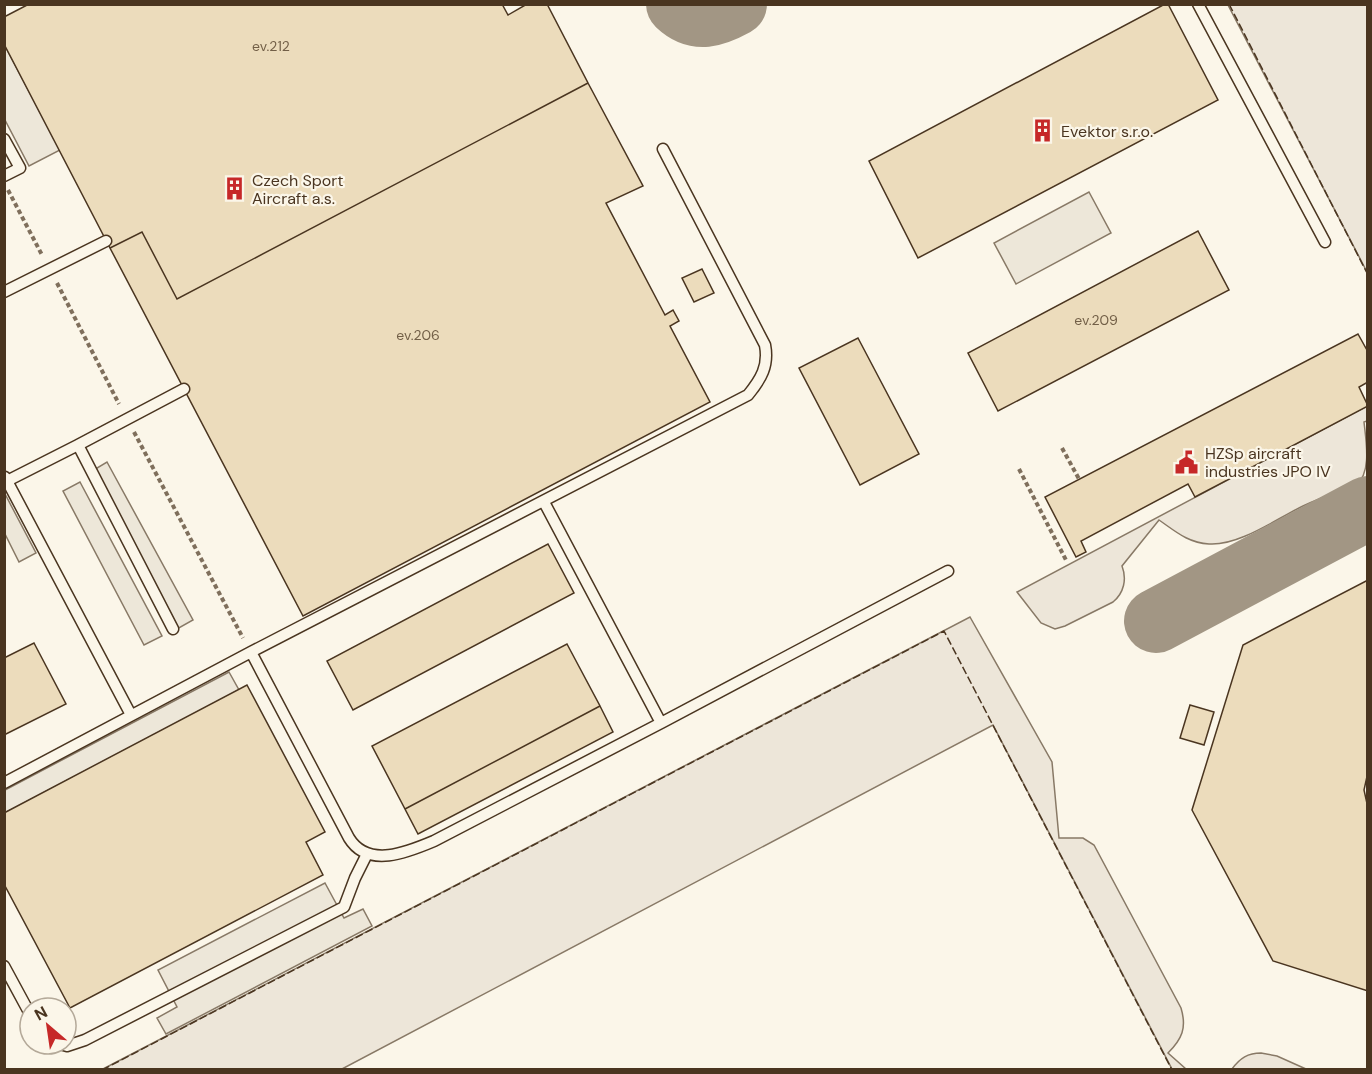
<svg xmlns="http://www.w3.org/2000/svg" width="1372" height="1074" font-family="'DM Sans',sans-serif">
	<rect width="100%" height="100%" fill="#fbf6e9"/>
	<path fill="#ede6d9" stroke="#887966" stroke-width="1.5" d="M1228,5H1367V272Z
		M1367,406V421L1364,422C1366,441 1372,473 1356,485C1338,492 1320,498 1303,506C1276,519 1239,546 1209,544C1188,543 1175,531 1159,520L1122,566C1127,579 1124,593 1113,602L1065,626L1055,629L1041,623L1017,592Z
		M970,617L1052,762L1059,838H1083L1094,845L1181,1008C1187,1028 1182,1039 1168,1053L1186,1069H1172L993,725L342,1069H103Z
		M1261,1053L1277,1056L1306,1069H1232C1240,1058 1248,1053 1261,1053Z"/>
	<path fill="#ede7d9" stroke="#887966" stroke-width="1.5" d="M4,44L60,150L29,166L5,120Z
		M1089,192L1111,233L1016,284L994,243Z
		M107,462L193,620L177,629L92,471Z
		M80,482L162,636L144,645L63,491Z
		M4,492L36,553L19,562L5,534Z
		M229,672L239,690L5,813V790Z
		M325,883L344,918L363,909L372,926L166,1034L157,1018L177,1007L158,970Z"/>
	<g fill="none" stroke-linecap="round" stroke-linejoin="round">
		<path stroke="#a29684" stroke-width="64" d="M678,4C697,22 715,15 735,4
			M1156,621L1368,508"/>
	</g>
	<path fill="#ecdcbc" stroke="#4a3520" stroke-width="1.5" d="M29,4H502L508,15L527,4H547L588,83L177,299L142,232L110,248L4,44V17Z
		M1165,4H1168L1218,100L918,258L869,161Z
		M588,83L643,186L606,203L665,315L673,310L679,321L670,326L710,402L303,616L110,248L142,232L177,299Z
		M1198,231L1229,290L998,411L968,353Z
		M702,269L714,293L694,302L682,278Z
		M1358,334L1368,352V382L1359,387L1368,406L1195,497L1188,484L1081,541L1086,552L1076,557L1045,497Z
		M858,338L919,454L860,485L799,368Z
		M548,544L574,593L353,710L327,661Z
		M1368,580V772L1364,790L1368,808V991L1273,961L1192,810L1243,645Z
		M34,643L66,704L4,735V658Z
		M567,644L600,706L405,809L372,746Z
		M247,685L325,832L306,842L323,875L70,1008L4,884V813Z
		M1190,705L1214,712L1204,745L1180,738Z
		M600,706L613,732L418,834L405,809Z"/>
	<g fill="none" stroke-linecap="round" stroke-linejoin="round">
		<defs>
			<path id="lane" d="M1198,4L1325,242
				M4,139L20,168L4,176
				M4,292L106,241
				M78,445L184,389
				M5,477L131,715
				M7,481L78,445L173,629
				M544,502L661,723L948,571
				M251,652L349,838C368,869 408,852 434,841L661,723
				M4,783L251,652L748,395C761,379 769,366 765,345L663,149
				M4,966L30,1014
				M60,1044L67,1046L85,1040L344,907L355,878L367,854"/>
		</defs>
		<use href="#lane" stroke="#4a3520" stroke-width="13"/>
		<path stroke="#7f6f5c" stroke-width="4" stroke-dasharray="4.5 3" stroke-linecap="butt" d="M8,190L42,255
			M57,283L119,404
			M1367,382L1368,383
			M134,432L243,638
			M1062,448L1079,479
			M1019,469L1067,562"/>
		<use href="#lane" stroke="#fbf6e9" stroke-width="10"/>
		<path stroke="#4a3520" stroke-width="1.5" stroke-dasharray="8 3" stroke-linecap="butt" d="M1229,4L1368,275
			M102,1070L944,631L1172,1070"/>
	</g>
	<defs>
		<symbol id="building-bare" viewBox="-9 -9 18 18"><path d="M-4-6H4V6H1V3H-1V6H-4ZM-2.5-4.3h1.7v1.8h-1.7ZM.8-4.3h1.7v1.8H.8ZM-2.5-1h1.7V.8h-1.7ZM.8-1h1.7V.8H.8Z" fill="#c62828" stroke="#fbf6e9" stroke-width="2.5" paint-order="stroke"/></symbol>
		<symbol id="civic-bare" viewBox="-9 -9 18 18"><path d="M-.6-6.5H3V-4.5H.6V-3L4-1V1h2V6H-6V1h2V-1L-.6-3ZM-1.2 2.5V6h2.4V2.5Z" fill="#c62828" stroke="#fbf6e9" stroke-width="2.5" paint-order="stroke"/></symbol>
	</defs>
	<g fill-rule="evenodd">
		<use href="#building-bare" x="1026" y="114" width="33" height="33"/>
		<use href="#building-bare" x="218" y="172" width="33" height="33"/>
		<use href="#civic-bare" x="1170" y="446" width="33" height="33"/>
	</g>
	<g text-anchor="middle" stroke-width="4.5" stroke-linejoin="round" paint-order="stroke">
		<g font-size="14" fill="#725f47">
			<text x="271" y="51">ev.212</text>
			<text x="1096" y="325">ev.209</text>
			<text x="418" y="340">ev.206</text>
		</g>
		<g font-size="16" fill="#4a3520" stroke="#fbf6e9" text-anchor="start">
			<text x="1061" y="137">Evektor s.r.o.</text>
			<text x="252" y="186">Czech Sport<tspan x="252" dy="18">Aircraft a.s.</tspan></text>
			<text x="1205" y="459">HZSp aircraft<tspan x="1205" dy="18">industries JPO IV</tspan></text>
		</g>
	</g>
	<rect width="1372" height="1074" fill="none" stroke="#4a3520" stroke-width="12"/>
	<g transform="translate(48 1026) rotate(331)"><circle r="28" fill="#fbf6e9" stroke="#b4a999" stroke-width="1.5"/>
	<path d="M0-4.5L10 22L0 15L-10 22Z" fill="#c62828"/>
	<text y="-9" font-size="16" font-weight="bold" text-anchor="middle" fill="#4a3520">N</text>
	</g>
</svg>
